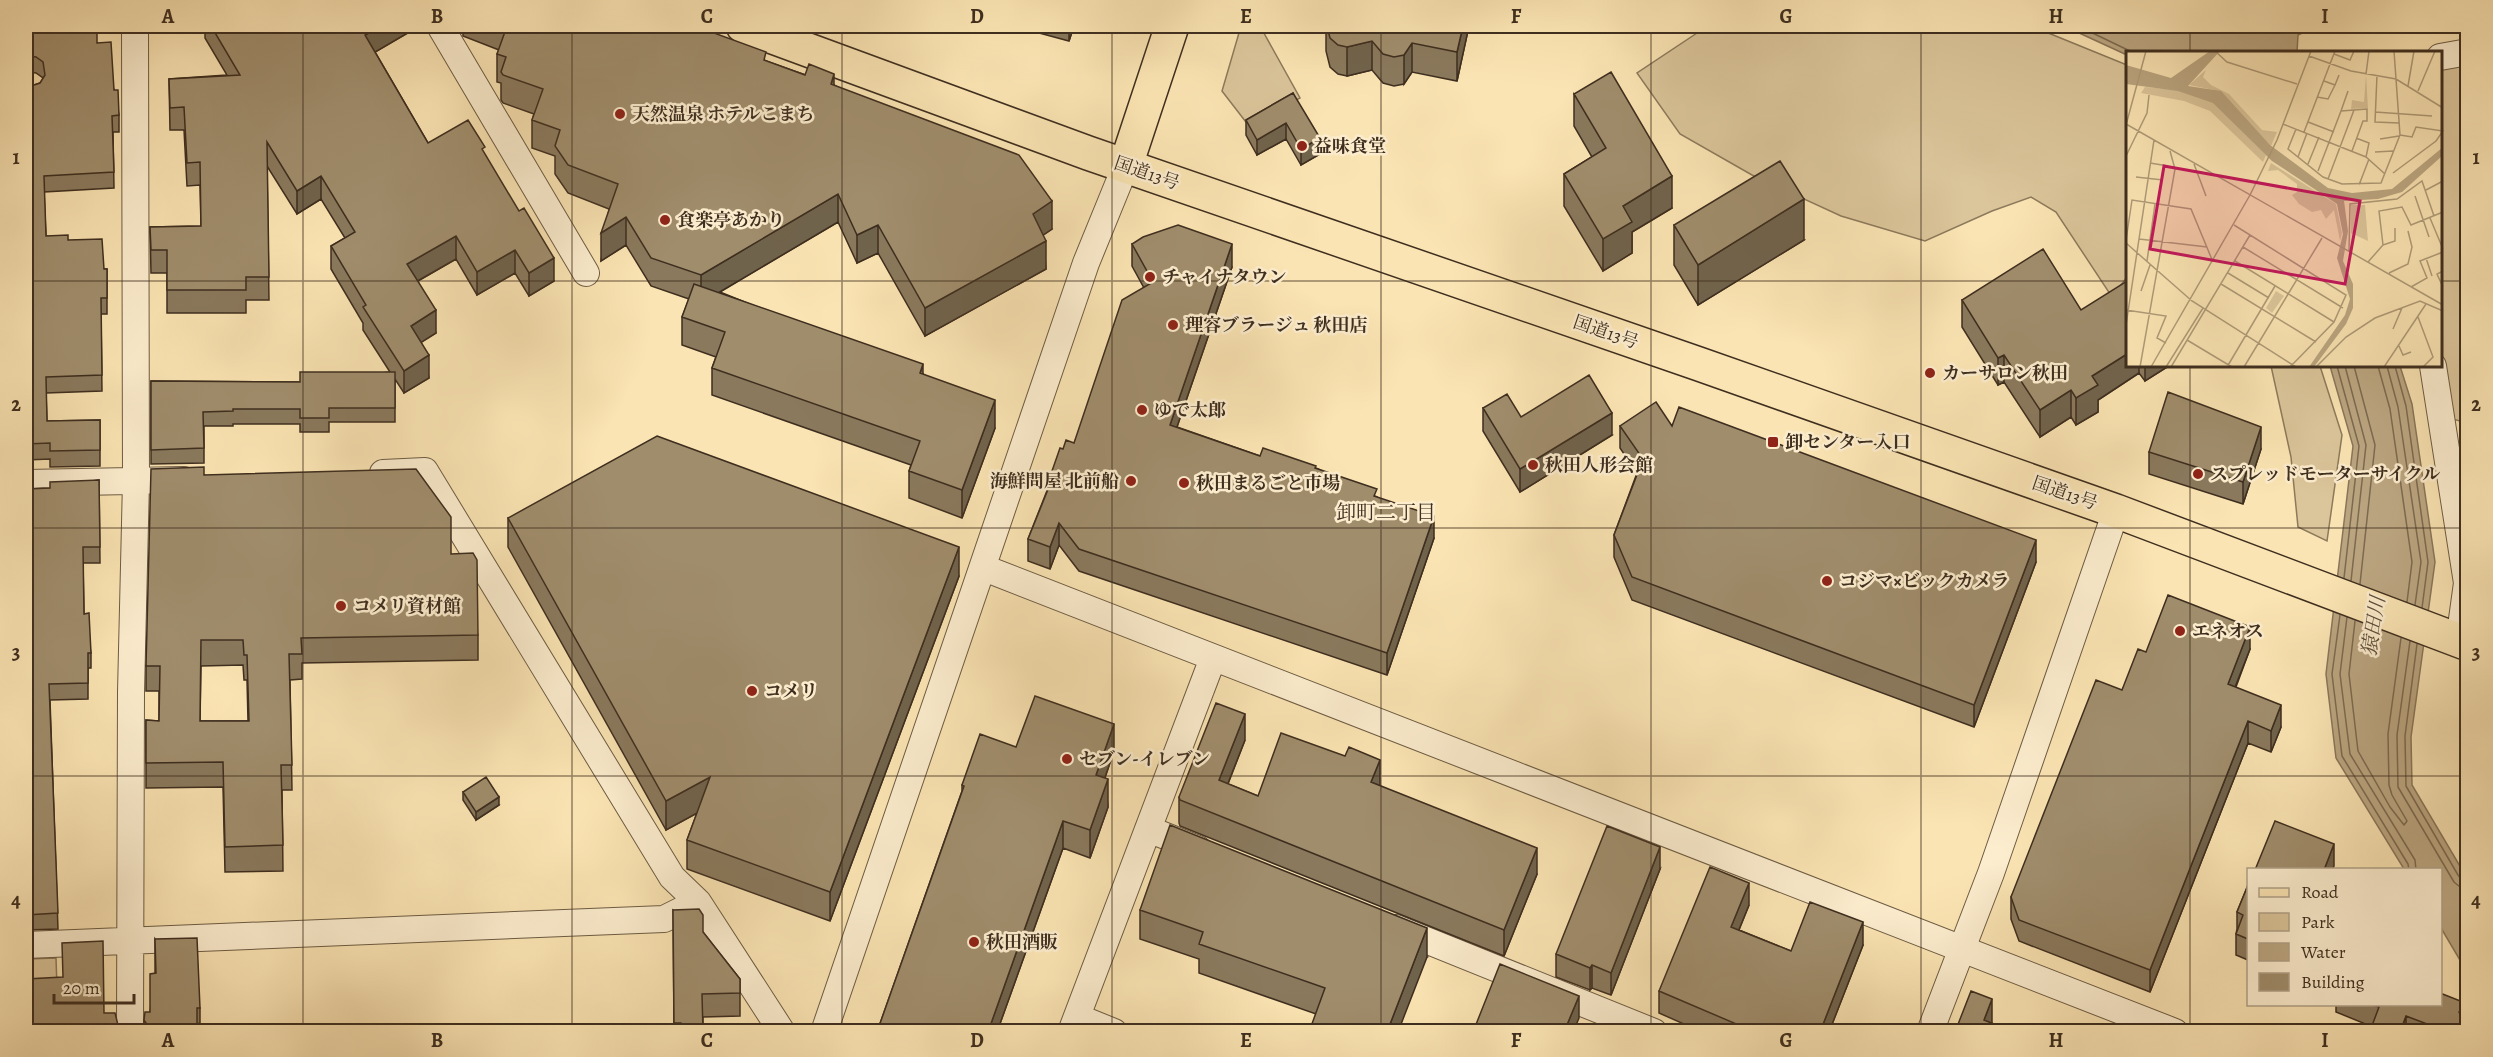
<svg xmlns="http://www.w3.org/2000/svg" width="2493" height="1057" font-family="Alegreya,'Noto Serif JP',serif">
	<rect width="100%" height="100%" fill="#fbe4b3"/>
	<filter id="stains"><feTurbulence type="fractalNoise" baseFrequency=".00333" numOctaves="4"/><feColorMatrix values="0 0 0 0 .2 0 0 0 0 .09 0 0 0 0 .02 0 0 0 .5 -.17"/></filter>
	<radialGradient id="worn" r=".72"><stop offset=".6" stop-color="#630" stop-opacity="0"/><stop offset="1" stop-color="#630" stop-opacity=".3"/></radialGradient>
	<path fill="#dbc59a" stroke="#8c7a5c" stroke-width="1.5" d="M1241,26H1260L1300,98L1249,126L1222,91Z
		M1695,26H2031L2127,65V277L2112,297L2056,212L2031,197L1992,211L1925,241L1841,216L1752,175L1680,134L1637,73L1697,33Z
		M2467,60V423L2449,418L2440,366L2441,64Z
		M2271,366H2320L2342,435L2327,541L2298,527L2291,457Z
		M56,958L57,988L26,989V959Z"/>
	<path fill="#bba681" stroke="#89765a" stroke-width="1.5" d="M2064,26H2317L2298,35L2297,52H2127V55Z
		M2330,366H2400L2412,404L2435,562L2411,737L2412,785L2467,878V972L2441,928L2440,870L2404,869L2336,758L2326,674L2353,446Z"/>
	<g fill="none" stroke-linecap="round" stroke-linejoin="round">
		<path stroke="#7c6a50" stroke-width="1.5" d="M2078,26L2132,52
			M2337,366L2359,446L2344,578
			M2345,366L2366,445L2351,581
			M2354,366L2375,445L2360,584
			M2378,366L2390,409L2412,562L2407,602
			M2387,366L2398,407L2421,562L2415,605
			M2395,366L2406,406L2428,562L2422,608
			M2340,615L2332,674L2342,756L2408,864L2409,870
			M2347,617L2340,674L2350,754L2415,860L2416,870
			M2355,621L2349,674L2358,751L2390,807L2404,825L2407,821L2392,795L2389,785L2388,734L2401,638
			M2410,641L2397,735L2398,787L2454,882L2460,887L2468,888
			M2417,644L2405,736L2406,786L2458,875L2462,880L2468,881"/>
		<defs>
			<path id="minor" d="M440,26L586,273
				M2440,57L2468,52
				M2433,366L2467,583L2459,641
				M383,473L425,471L672,877L698,902L782,1032
				M26,483L184,480
				M984,568L2175,1032
				M1148,829L1198,849
				M1396,928L1654,1032
				M26,945L664,919L698,902
				M1077,1017L1114,1032
				M130,1032L131,692L136,481L135,26
				M824,1032L1086,263L1126,165
				M1071,1032L1213,658
				M1930,1032L1991,873L2116,511"/>
			<path id="major" d="M1126,165L1172,26"/>
			<path id="highway" d="M743,26L1088,153L1699,364L2116,511L2468,644"/>
		</defs>
		<use href="#minor" stroke="#6d5c44" stroke-width="28"/>
		<use href="#major" stroke="#3e2e1f" stroke-width="36"/>
		<use href="#highway" stroke="#3e2e1f" stroke-width="36"/>
		<use href="#minor" stroke="#fcedce" stroke-width="26"/>
		<use href="#major" stroke="#fbe4b3" stroke-width="33"/>
		<use href="#highway" stroke="#fbe4b3" stroke-width="33"/>
	</g>
	<path fill="#8a795d" stroke="#3e2e1f" stroke-width="1.5" fill-rule="evenodd" d="M26,26L97,43L114,90L119,115V132H113L114,188L44,192L46,236L68,240L104,269H107V314H101L102,391L46,393L47,421L100,420V466L50,467V459L26,460V86L28,87L40,83L43,79V78L36,73L29,72Z
		M205,26H411V31L375,52L428,143L485,155L554,281L529,296L515,273L477,295L456,259L418,281L436,333L421,342L429,378L404,393L395,379V422H329V432H300V424H233V426H204V463L151,464V381L300,382L390,372L363,330V323L331,269V246L345,238L321,199L297,214L267,166L269,300H246V313H167V273H151L150,227L201,226L200,185L187,186L184,130H170L169,79L227,75L205,38Z
		M463,26H695L766,61L834,85L1052,229L1043,235L1046,269L925,336L878,253L857,263L838,222L720,292L923,374L995,428L962,518L909,498V471L911,465L712,395V368L716,357L682,345V317L689,299L651,286L626,245L601,261L609,209L568,193L555,174V156L532,148V120L534,114L503,103L501,100V83L497,82V54L499,50L463,36Z
		M1013,26H1074L1069,41Z
		M1326,26H1469L1457,81L1412,72L1404,84L1394,86L1383,83L1372,70L1347,76L1338,74L1330,67L1326,51Z
		M1293,93L1320,154L1301,165L1286,139L1257,155L1246,135V120Z
		M1574,94L1672,208L1632,232V253L1603,271L1564,206V174L1592,157L1574,126Z
		M1674,225L1804,240L1698,305L1674,265Z
		M1132,244L1232,267L1177,427L1260,456L1316,468L1377,497L1434,538L1387,675L1079,571L1059,545L1050,569L1028,561V539L1052,478V471L1063,449L1074,443L1144,288L1132,266Z
		M1962,300L2081,310L2127,366H2167V367L2145,381L2139,373L2098,400V412L2076,425L2071,417L2040,437L2004,382L1998,385L1962,327Z
		M1483,408L1521,417L1612,435L1520,492L1483,431Z
		M1620,426H1672L2036,562L1974,727L1632,600L1614,557V535L1637,473L1620,448Z
		M2261,449L2243,504L2149,474V452Z
		M204,475L451,554L478,635V660L302,663V679L290,680L292,790H282L283,871L225,872L223,787L146,788V720L159,721V691H146V666ZM243,665L244,680H247L248,721H200L201,666Z
		M99,480L100,563H83L84,614L91,653V668H88V699L50,700L58,929L26,930V489L50,488Z
		M508,518L959,576L830,921L687,869V840L697,813L666,830L508,547Z
		M2250,649L2236,687L2281,727L2271,752L2248,743L2150,992L2019,941L2011,919V897L2122,690L2146,652Z
		M1245,740L1228,784L1258,796L1380,786L1537,874L1504,956L1180,826L1179,823V797Z
		M1016,747L1114,751L1105,778L1108,807L1090,858L1063,848L997,1032H877L962,791V785Z
		M463,792L499,805L476,820L463,800Z
		M1660,869L1611,995L1592,988L1590,990L1556,977V954Z
		M2248,885V960L2236,955V934L2237,929V912Z
		M1749,905L1739,930L1791,951L1863,945L1829,1032H1702L1659,1013V991Z
		M673,910L703,932L740,979V1016L703,1017V1032H674Z
		M1140,910L1427,957L1316,1014L1199,973V959L1140,939Z
		M155,939L200,1008V1023L197,1024V1032H144V1020L150,1012L155,973Z
		M2336,1005H2440L2468,1032H2373V1027L2336,1012Z"/>
	<path fill="#70634c" stroke="#3e2e1f" stroke-width="1.5" d="M381,26H411V31L365,58V35Z
		M1069,26H1074L1069,41Z
		M1463,26H1469L1457,81V52Z
		M1372,41V70L1347,76V47Z
		M1412,43V72L1404,84V55Z
		M29,56V72L26,73V57Z
		M834,74V102L831,84Z
		M1286,123V139L1257,155V140Z
		M1320,138V154L1301,165V149Z
		M321,176V199L297,214V191Z
		M1672,176V208L1632,232V253L1603,271V239L1623,206Z
		M838,194V222L701,303V275Z
		M1804,199V240L1698,305V265Z
		M1052,201V229L1033,242V214Z
		M626,217V245L601,261V233Z
		M878,225V253L857,263V235Z
		M456,236V259L407,287V264Z
		M1046,241V269L925,336V308Z
		M1232,244V267L1170,447V425Z
		M515,250V273L477,295V272Z
		M554,258V281L529,296V273Z
		M436,310V333L411,349V326Z
		M2127,354V366H2139V373L2098,400V412L2076,425V398L2092,376Z
		M429,355V378L404,393V371Z
		M2004,355V382L1998,385V358Z
		M923,364V391L920,373Z
		M2145,366H2167V367L2145,381Z
		M2071,390V417L2040,437V410Z
		M995,400V428L962,518V490Z
		M1612,413V435L1520,492V469Z
		M2261,427V449L2243,504V482Z
		M1434,516V538L1387,675V653Z
		M1059,523V545L1050,569V547Z
		M2036,540V562L1974,727V705Z
		M959,547V576L830,921V892Z
		M2250,627V649L2228,705V684Z
		M2281,705V727L2271,752V731Z
		M1245,714V740L1219,806V780Z
		M2248,721V743L2150,992V970Z
		M1114,724V751L1096,803V775Z
		M1380,760V785L1371,808V782Z
		M710,777V806L666,830V801Z
		M1108,779V807L1090,858V830Z
		M499,797V805L476,820V812Z
		M1063,821V848L997,1032H988Z
		M2334,844V866L2332,870H2324Z
		M1660,847V869L1611,995V973Z
		M1537,848V874L1504,956V930Z
		M1749,883V905L1731,949V927Z
		M1863,922V945L1829,1032H1820Z
		M1427,928V957L1398,1032H1387Z
		M1592,965V988L1590,990V968Z
		M1579,996V1018L1573,1032H1564Z
		M1992,999V1028L1984,1020Z
		M2468,1008V1031L2459,1012Z
		M2406,1016V1032H2400Z"/>
	<path fill="#a08d6c" stroke="#3e2e1f" stroke-width="1.5" fill-rule="evenodd" d="M26,26H97V43L111,42L114,90H118L119,115L112,116L114,172L44,176L46,236L68,235V240L102,239L104,269H107V298H101L102,375L46,377L47,421L100,420V450L50,451V443L26,444V86L28,87L40,83L45,75L43,62L36,57L29,56L26,57Z
		M211,26H381L365,35L428,143L468,120L485,147L482,149L519,211L524,208L554,258L529,273L515,250L477,272L456,236L407,264L436,310L411,326L429,355L404,371L363,307L366,305L331,246L355,232L321,176L297,191L267,142L269,277H246V290H167V250H151L150,227L201,226L200,162L187,163L184,107L170,108L169,79L240,75Z
		M507,26H695L766,52L764,60L805,75L809,64L834,74L831,84L1019,155L1052,201L1033,214L1046,241L925,308L878,225L857,235L838,194L701,275L651,258L626,217L601,233L618,184L568,165L555,146L560,130L532,120L543,89L503,75L501,72L506,57L497,54Z
		M1327,26H1463L1457,52L1412,43L1404,55L1394,57L1383,54L1372,41L1347,47L1338,45L1330,38Z
		M1611,72L1672,176L1623,206L1632,222L1603,239L1564,174L1606,148L1574,94Z
		M1293,93L1320,138L1301,149L1286,123L1257,140L1246,120Z
		M1780,161L1804,199L1698,265L1674,225Z
		M1178,225L1232,244L1170,425L1260,456L1263,448L1316,466L1315,468L1377,489L1374,496L1434,516L1387,653L1079,549L1059,523L1050,547L1028,539L1053,477L1052,471L1060,448L1063,449L1066,440L1074,443L1122,300L1153,282L1132,244L1143,237Z
		M2043,249L2081,310L2127,281V354L2092,376L2098,385L2076,398L2071,390L2040,410L2004,355L1998,358L1962,300Z
		M694,284L923,364L920,373L995,400L962,490L909,471L920,441L712,368L725,332L682,317Z
		M300,372H395V408H329V418H300V409H233V411L203,412L204,448L151,450V381L300,382Z
		M1589,375L1612,413L1520,469L1483,408L1507,394L1521,417Z
		M2168,392L2261,427L2243,482L2149,452Z
		M1656,402L1672,426L1679,407L2036,540L1974,705L1632,577L1614,535L1643,459L1620,426Z
		M657,436L959,547L830,892L687,840L710,777L666,801L508,518Z
		M204,467V475L416,469L451,517V554L473,553L477,560L478,635L301,638L302,654H289L292,765H281L283,845L225,847L223,762L146,763V720L159,721L160,666H146L151,469ZM201,640H243L244,655H247L249,721H200Z
		M99,480L100,547H83L84,614L89,613L91,653H88V683L49,684L58,913L26,915V489L50,488V482Z
		M2168,595L2250,627L2228,684L2281,705L2271,731L2248,721L2150,970L2019,920L2011,897L2096,680L2122,690L2138,649L2146,652Z
		M1035,696L1114,724L1096,775L1108,779L1090,830L1063,821L988,1032H877L964,786L962,785L980,734L1016,747Z
		M1216,703L1245,714L1219,780L1258,796L1281,733L1345,756L1349,747L1380,760L1371,782L1537,848L1504,930L1180,800L1179,797Z
		M486,777L499,797L476,812L463,792Z
		M2275,821L2334,844L2324,870H2255Z
		M1170,825L1427,928L1387,1032H1309L1325,988L1199,944L1203,932L1140,910Z
		M1607,826L1660,847L1611,973L1592,965L1590,968L1556,954Z
		M1710,867L1749,883L1731,927L1791,951L1810,902L1863,922L1820,1032H1755L1659,991Z
		M2248,885V939L2236,934L2243,915L2237,912Z
		M699,909L703,915V932L740,979V993L702,994L703,1032H682L681,1023H674L673,910Z
		M197,938L200,1008H197V1032H152L144,1020L145,1012H150V974L156,973L155,939Z
		M103,941L104,1013H115L118,1025V1032H26V979L63,977L62,943Z
		M1500,964L1579,996L1564,1032H1473Z
		M1971,991L1992,999L1984,1020L2014,1032H1955Z
		M2440,993L2468,1004V1008L2459,1012L2468,1028V1032H2443V1030L2406,1016L2400,1032H2395L2373,1023L2379,1007L2373,1005H2440Z"/>
	<path fill="none" stroke="#3e2e1f" stroke-width="1.5" stroke-opacity="0.55" d="M303,26V1032M572,26V1032M842,26V1032M1112,26V1032M1381,26V1032M1651,26V1032M1921,26V1032M2190,26V52M26,281H2127M2440,281H2468M2190,366V1032M26,528H2468M26,776H2468"/>
	<g fill="#8f2418" stroke="#fcedce" stroke-width="2">
		<circle cx="620" cy="114" r="6"/>
		<circle cx="1302" cy="146" r="6"/>
		<circle cx="665" cy="220" r="6"/>
		<circle cx="1150" cy="277" r="6"/>
		<circle cx="1173" cy="325" r="6"/>
		<circle cx="1930" cy="373" r="6"/>
		<circle cx="1142" cy="410" r="6"/>
		<rect x="1767" y="436" width="12" height="12" rx="3"/>
		<circle cx="1533" cy="465" r="6"/>
		<circle cx="2198" cy="474" r="6"/>
		<circle cx="1131" cy="481" r="6"/>
		<circle cx="1184" cy="483" r="6"/>
		<circle cx="1827" cy="581" r="6"/>
		<circle cx="341" cy="606" r="6"/>
		<circle cx="2180" cy="631" r="6"/>
		<circle cx="752" cy="691" r="6"/>
		<circle cx="1067" cy="759" r="6"/>
		<circle cx="974" cy="942" r="6"/>
	</g>
	<g text-anchor="middle" stroke-width="5" stroke-linejoin="round" paint-order="stroke">
		<g font-size="18" font-weight="bold" fill="#3e2e1f" stroke="#fcedce" text-anchor="start">
			<text x="632" y="120">天然温泉 ホテルこまち</text>
			<text x="1314" y="152">益味食堂</text>
			<text x="677" y="226">食楽亭あかり</text>
			<text x="1162" y="283">チャイナタウン</text>
			<text x="1185" y="331">理容ブラージュ 秋田店</text>
			<text x="1942" y="379">カーサロン秋田</text>
			<text x="1154" y="416">ゆで太郎</text>
			<text x="1785" y="448">卸センター入口</text>
			<text x="1545" y="471">秋田人形会館</text>
			<text x="2210" y="480">スプレッドモーターサイクル</text>
			<text x="1119" y="487" text-anchor="end">海鮮問屋 北前船</text>
			<text x="1196" y="489">秋田まるごと市場</text>
			<text x="1839" y="587">コジマ×ビックカメラ</text>
			<text x="353" y="612">コメリ資材館</text>
			<text x="2192" y="637">エネオス</text>
			<text x="764" y="697">コメリ</text>
			<text x="1079" y="765">セブン-イレブン</text>
			<text x="986" y="948">秋田酒販</text>
		</g>
		<g font-size="18" fill="#3e2e1f" stroke="#fcedce">
			<text transform="translate(1147 173) rotate(19)" y="6">国道13号</text>
			<text transform="translate(1606 332) rotate(19)" y="6">国道13号</text>
			<text transform="translate(2065 493) rotate(19)" y="6">国道13号</text>
		</g>
		<g font-size="20" fill="#3e2e1f" stroke="#fcedce">
			<text x="1386" y="519">卸町二丁目</text>
		</g>
		<g font-size="20" font-style="italic" fill="#5d4c38" stroke="#fcedce">
			<text transform="translate(2373 626) rotate(-81)" y="7">猿田川</text>
		</g>
	</g>
	<g transform="translate(2126 51)">
		<rect width="316" height="316" fill="#fbe4b3"/>
		<path d="M80,19L77,26L85,34L103,43L136,79L151,81L145,95L88,39L63,34ZM240,24L242,57L225,58L226,49L238,51ZM19,36L52,39L87,51L140,104L137,111L84,60L58,50L15,42ZM145,112L210,153L216,182L214,190L208,159L200,168L195,159L186,161L173,153L166,144L171,141V133L152,119L142,120ZM225,154H239L242,190L225,182ZM150,240L158,245L146,262L140,257Z" fill="#dbc59a"/>
		<path d="M84,0H94L62,35L95,40L144,94L202,137L226,142L266,138L316,97V105L276,141L252,148L218,150L222,180L217,210L227,233V257L220,273L188,316H183L219,264L224,248L211,207L217,183L211,153L146,110L87,52L52,40L0,33V14L45,27Z" fill="#bba681"/>
		<path fill="none" stroke="#af9b78" stroke-width="1.5" d="M89,0L101,11L171,33M208,3L224,9L228,0M183,5L225,20L270,28L317,57M240,23L243,0M251,24L249,71L273,72M198,30L209,34L213,24M282,35L288,0M292,40L309,0M191,46L202,48L209,34M215,60L222,40M249,61L306,65M182,71L208,81M0,73L317,254M157,73L240,106L259,123M0,74L20,0M170,78L162,98L197,126L216,133L255,132L274,84L268,0M178,81L209,0M230,87L243,92L240,106M254,88L273,85M249,101L267,100M0,105L21,62L23,44M172,106L181,82M24,112L42,115M68,113L80,145M182,113L193,86M192,120L215,60L241,58V70H237L226,100M267,122L310,90L317,80L290,76L286,86L274,84M10,126L37,129M202,128L228,59M233,134L243,108M300,139L317,130M124,144L151,89L185,0M289,145L303,186M304,167L317,198M108,174L220,244L208,271L164,316M13,188L81,196M0,189L6,149L65,158L87,211M0,192L66,250L170,316M257,194L269,190V177M117,196L217,257M223,200L224,153L271,148L296,130L308,165M300,207L306,225M21,210L29,153M109,210L208,271M242,211L257,194L253,160L276,156L285,174L317,161M317,220L311,223L317,236M102,222L143,247M263,222L282,213L286,196L282,180M95,233L190,291M285,236L301,227L294,210L317,201M15,240L24,214M0,259L40,265L31,287L40,292M292,266L307,306L297,316M0,274L28,89M267,278L276,257M61,289L106,316M273,295L277,304L285,301M14,316L49,118L44,100M25,316L124,144M40,316L77,257M45,316L124,184M101,316L149,235M118,316L196,187M190,316L220,286L249,267L294,250L317,260M258,316L300,253"/>
		<path fill="#c2185b" fill-opacity="0.15" stroke="#c2185b" stroke-width="3" d="M38,115L234,150L219,233L24,198Z"/>
		<rect width="316" height="316" fill="none" stroke="#3e2e1f" stroke-width="3"/>
	</g>
	<rect width="2493" height="1057" fill="none" stroke="#fbe4b3" stroke-width="66"/>
	<rect x="2247" y="868" width="195" height="138" fill="#fcedce" stroke="#b0a188" stroke-width="1.5"/>
	<rect x="2259" y="888" width="30" height="9" fill="#fbe4b3" stroke="#b0a188" stroke-width="1.5"/>
	<text x="2301" y="898" font-size="18" fill="#3e2e1f">Road</text>
	<rect x="2259" y="913" width="30" height="18" fill="#dbc59a" stroke="#b0a188" stroke-width="1.5"/>
	<text x="2301" y="928" font-size="18" fill="#3e2e1f">Park</text>
	<rect x="2259" y="943" width="30" height="18" fill="#bba681" stroke="#b0a188" stroke-width="1.5"/>
	<text x="2301" y="958" font-size="18" fill="#3e2e1f">Water</text>
	<rect x="2259" y="973" width="30" height="18" fill="#a08d6c" stroke="#b0a188" stroke-width="1.5"/>
	<text x="2301" y="988" font-size="18" fill="#3e2e1f">Building</text>
	<path d="M54 994v9h80v-9" fill="none" stroke="#3e2e1f" stroke-width="3"/>
	<text x="63" y="994" font-size="18" fill="#3e2e1f" stroke="#fcedce" stroke-width="4.5" paint-order="stroke">20 m</text>
	<rect x="33" y="33" width="2427" height="991" fill="none" stroke="#3e2e1f" stroke-width="2"/>
	<g font-size="20" text-anchor="middle" font-weight="bold" fill="#3e2e1f">
		<text x="168" y="23">A</text>
		<text x="437" y="23">B</text>
		<text x="707" y="23">C</text>
		<text x="977" y="23">D</text>
		<text x="1246" y="23">E</text>
		<text x="1516" y="23">F</text>
		<text x="1786" y="23">G</text>
		<text x="2056" y="23">H</text>
		<text x="2325" y="23">I</text>
		<text x="16" y="164">1</text>
		<text x="2476" y="164">1</text>
		<text x="16" y="411">2</text>
		<text x="2476" y="411">2</text>
		<text x="16" y="659">3</text>
		<text x="2476" y="659">3</text>
		<text x="16" y="907">4</text>
		<text x="2476" y="907">4</text>
		<text x="168" y="1047">A</text>
		<text x="437" y="1047">B</text>
		<text x="707" y="1047">C</text>
		<text x="977" y="1047">D</text>
		<text x="1246" y="1047">E</text>
		<text x="1516" y="1047">F</text>
		<text x="1786" y="1047">G</text>
		<text x="2056" y="1047">H</text>
		<text x="2325" y="1047">I</text>
	</g>
	<rect width="100%" height="100%" filter="url(#stains)"/>
	<rect width="100%" height="100%" fill="url(#worn)"/>
</svg>
